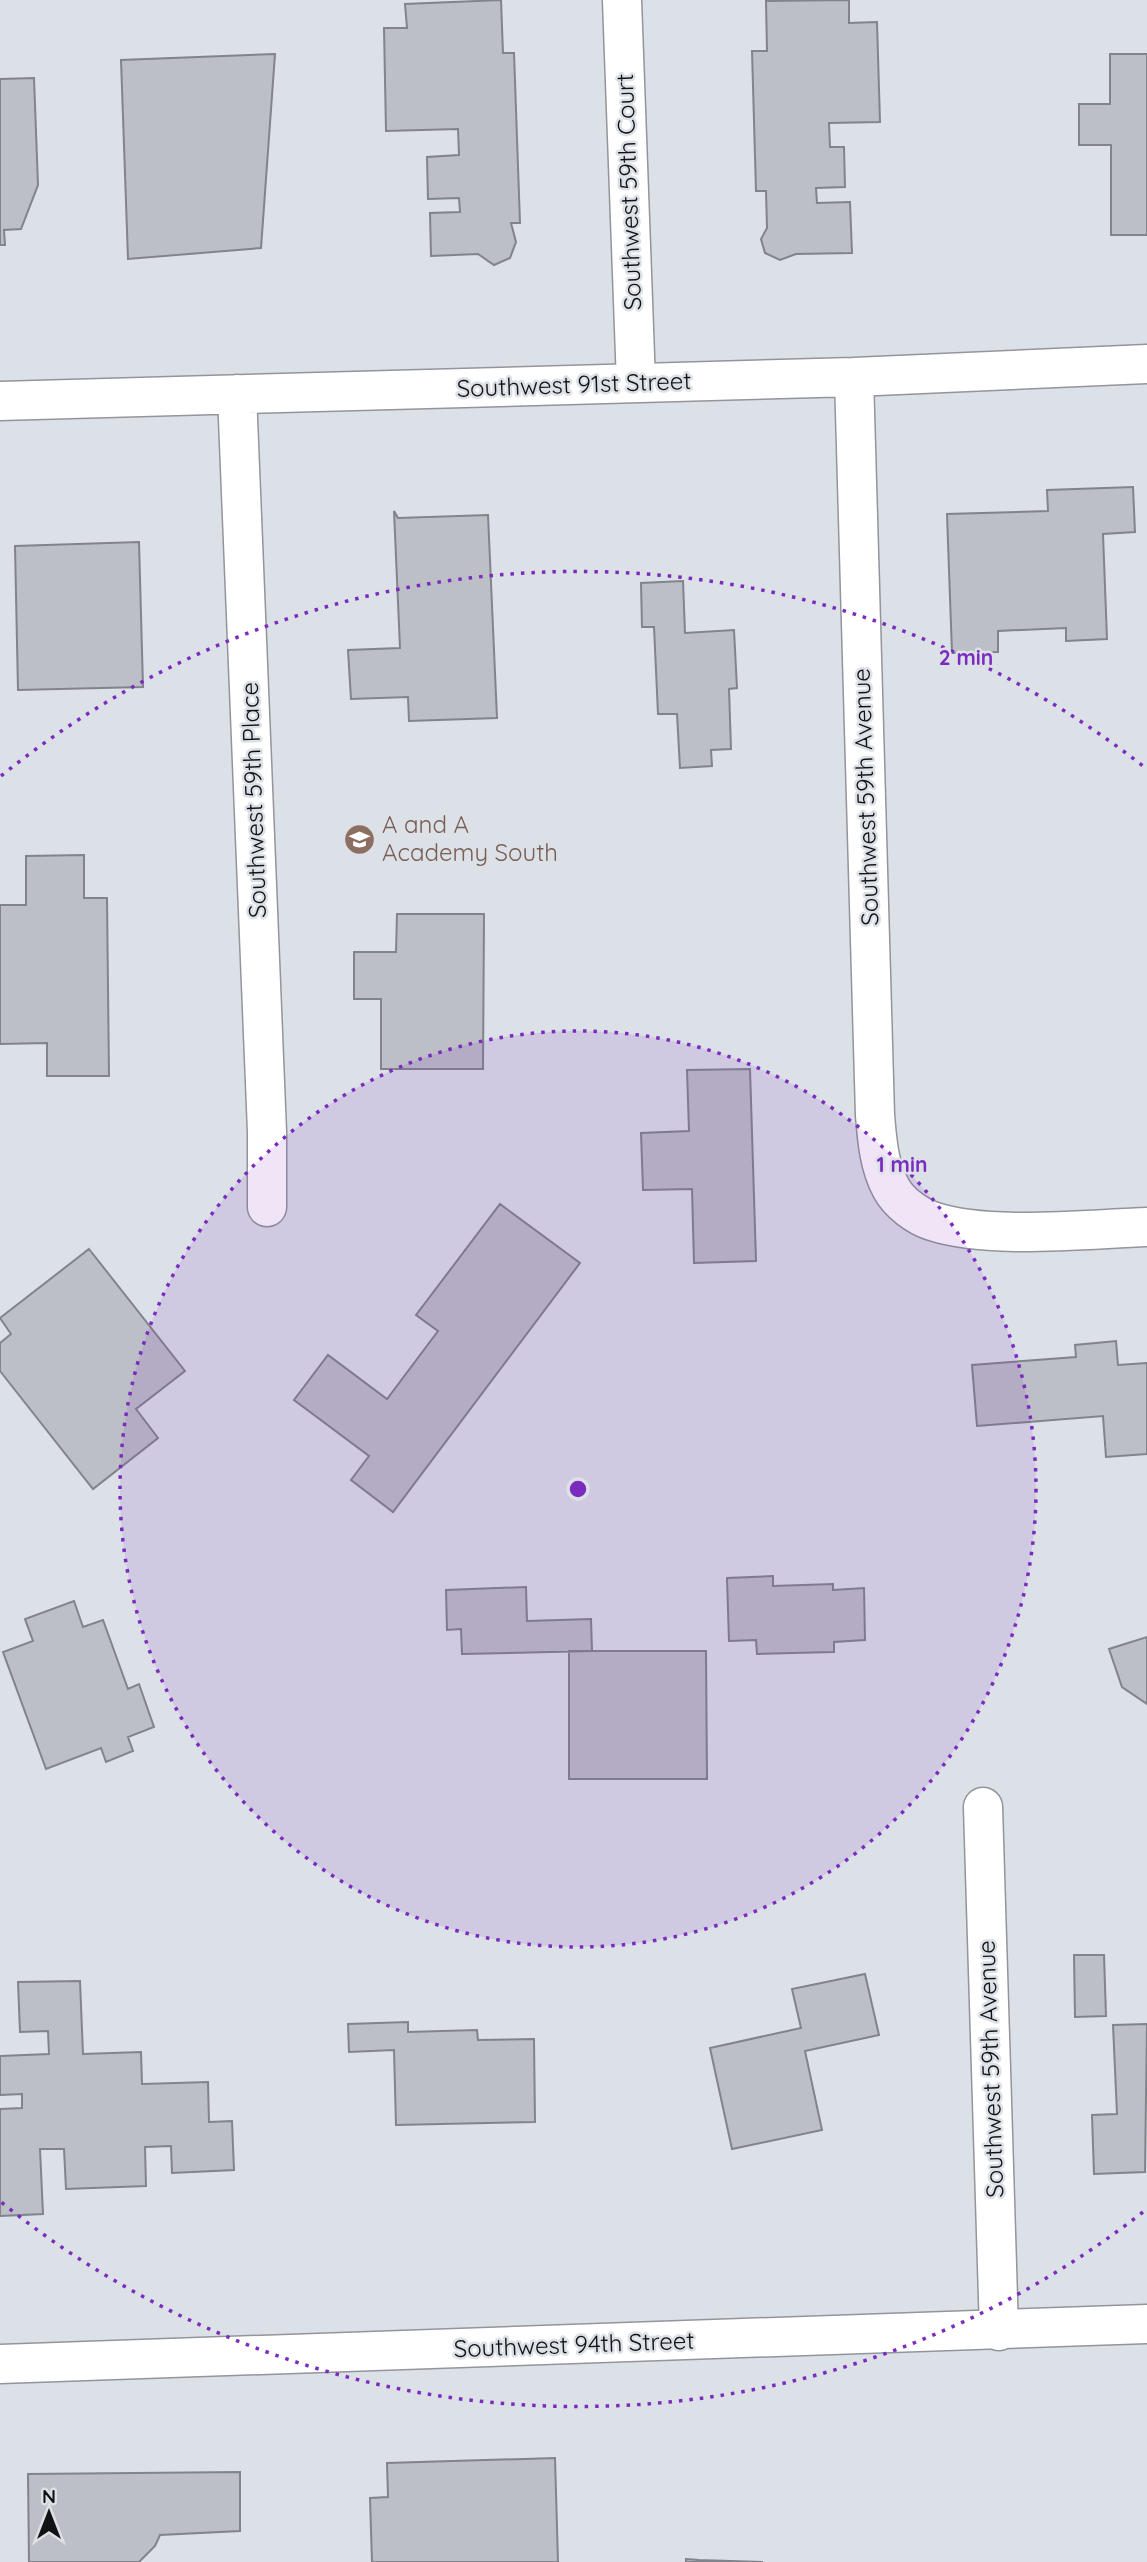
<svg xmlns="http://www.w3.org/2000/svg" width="1147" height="2562" font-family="Quicksand,sans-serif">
	<rect width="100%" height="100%" fill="#dce0e7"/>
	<path fill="#bcbfc6" stroke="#81848a" stroke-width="2" d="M501,0L503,53H514L520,223H511L516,242L510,258L494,265L478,254L431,256L430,213L460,212L459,198L428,199L427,157L459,155L458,129L386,131L384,28H407L405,4Z
		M849,0V23L877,22L880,122L829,123L830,147H844L845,187L816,188L817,203L850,202L852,253L796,254L780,260L765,253L761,239L767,228L766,191H756L752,51H767L766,1Z
		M275,54L261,248L128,259L121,60Z
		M1110,54H1147V235H1111V145H1079V104H1110Z
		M34,78L38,185L21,229L4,230L5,245H0V79Z
		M1133,487L1135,532L1103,534L1107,639L1066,641V628L998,631V652L952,653L947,514L1048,511L1047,490Z
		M394,511L398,518L488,515L497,718L409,721L408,697L351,699L348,650L400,648Z
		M139,542L143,687L18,690L15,546Z
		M683,581L685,633L734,630L737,688L729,689L731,749L711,750L712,766L680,768L677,714H658L654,627H642L641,583Z
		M84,855V898H107L109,1076H47V1043L0,1044V905H26V856Z
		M397,914H484L483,1069H381V999H354V952H396Z
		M750,1069L756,1261L694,1263L692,1189L643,1190L641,1133L689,1131L687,1070Z
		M500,1204L580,1263L393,1512L351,1480L369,1456L294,1400L328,1355L387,1399L438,1331L416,1315Z
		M89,1249L185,1371L136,1409L158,1438L93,1489L0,1371V1343L11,1334L0,1318Z
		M1116,1341L1118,1365L1147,1363V1454L1106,1457L1103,1416L977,1426L972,1365L1076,1357L1075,1345Z
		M773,1576V1586L833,1584V1590L864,1588L865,1640L834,1642V1652L757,1654L756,1640L729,1641L727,1578Z
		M526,1587L527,1621L591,1619L592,1651L462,1654L461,1629L447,1630L446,1590Z
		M74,1601L83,1627L103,1620L128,1689L139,1684L154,1727L128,1737L133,1751L106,1762L101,1748L46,1769L3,1652L33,1641L25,1619Z
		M1147,1637V1704L1122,1687L1109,1649Z
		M569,1651H706L707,1779H569Z
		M1074,1955H1104L1106,2016L1075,2017Z
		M865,1974L879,2035L805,2051L822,2130L732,2149L710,2048L801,2028L792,1989Z
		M80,1981L83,2054L141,2052L142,2084L208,2082L209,2122L232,2121L234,2170L172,2173L171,2146L145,2147L146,2186L66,2189L64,2149H40L43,2214L0,2216V2109L22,2108V2094L0,2095V2056L49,2054L48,2031L20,2032L18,1982Z
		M408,2022V2032L477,2030L478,2040L534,2039L535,2122L396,2125L394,2050L349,2052L348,2024Z
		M1147,2024L1145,2172L1094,2174L1092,2115L1117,2114L1113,2025Z
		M555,2458L558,2562H372L370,2498L388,2497L387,2463Z
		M240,2472V2531L160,2535L155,2546L139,2562H29L28,2474Z
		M686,2559L699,2560L763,2562H686Z"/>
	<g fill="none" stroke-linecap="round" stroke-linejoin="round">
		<defs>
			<path id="minor" d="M622,0L636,383
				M854,377L875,1115C877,1140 879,1166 891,1188C899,1203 917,1216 932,1221C988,1240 1087,1229 1147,1227
				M237,394L267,1132V1207
				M0,401L854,377L1147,364
				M983,1807L999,2331
				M0,2364L1147,2324"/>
		</defs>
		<use href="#minor" stroke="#92959b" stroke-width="41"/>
		<use href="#minor" stroke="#fff" stroke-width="38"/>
	</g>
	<circle cx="578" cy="1489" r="458" fill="#7b2cbf" fill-opacity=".12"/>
	<g fill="none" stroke="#7b2cbf" stroke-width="3.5" stroke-dasharray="3.5 7">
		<circle cx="578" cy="1489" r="458"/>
		<path d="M1143 2212A917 917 0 0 1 1 2202M1 776A917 917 0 0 1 1143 766"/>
	</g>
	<defs>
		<symbol id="school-disc" viewBox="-11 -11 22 22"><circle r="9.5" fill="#8d6e63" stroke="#dce0e7"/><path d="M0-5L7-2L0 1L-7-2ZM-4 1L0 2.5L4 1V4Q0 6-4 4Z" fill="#fff"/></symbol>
	</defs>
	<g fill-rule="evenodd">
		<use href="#school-disc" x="342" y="822" width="35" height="35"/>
	</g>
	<g text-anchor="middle" stroke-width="5" stroke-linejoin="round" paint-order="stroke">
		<g font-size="24" fill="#111214" stroke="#dce0e7">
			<text transform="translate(629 192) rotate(-92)" y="8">Southwest 59th Court</text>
			<text transform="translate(574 385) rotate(-2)" y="8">Southwest 91st Street</text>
			<text transform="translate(866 797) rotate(-92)" y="8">Southwest 59th Avenue</text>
			<text transform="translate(254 800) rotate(-92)" y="8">Southwest 59th Place</text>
			<text transform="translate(991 2069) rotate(-92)" y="8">Southwest 59th Avenue</text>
			<text transform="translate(574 2345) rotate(-2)" y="8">Southwest 94th Street</text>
		</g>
		<g font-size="24" fill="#785e54" stroke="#dce0e7" text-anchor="start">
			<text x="382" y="833">A and A<tspan x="382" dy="28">Academy South</tspan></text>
		</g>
	</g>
	<circle cx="578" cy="1489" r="10" fill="#7b2cbf" stroke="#dce0e7" stroke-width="3.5"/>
	<g font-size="21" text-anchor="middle" font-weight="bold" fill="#7b2cbf" stroke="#dce0e7" stroke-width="5" stroke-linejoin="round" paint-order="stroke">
		<text x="966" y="665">2 min</text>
		<text x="902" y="1172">1 min</text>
	</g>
	<g transform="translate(49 2513)" stroke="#dce0e7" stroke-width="5" paint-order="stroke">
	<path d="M0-5L12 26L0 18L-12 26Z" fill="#111214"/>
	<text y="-10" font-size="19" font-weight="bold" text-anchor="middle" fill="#111214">N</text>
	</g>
</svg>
